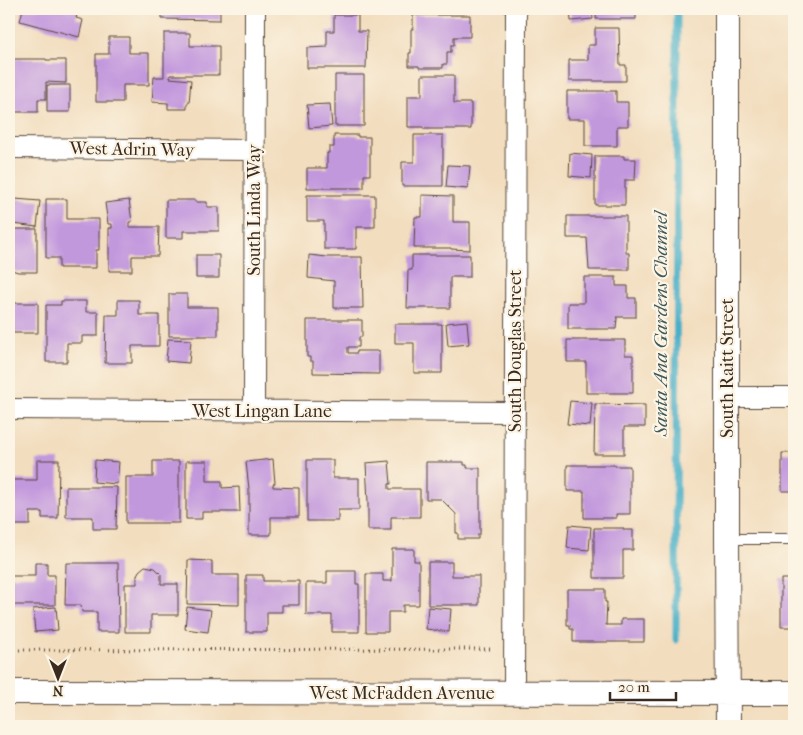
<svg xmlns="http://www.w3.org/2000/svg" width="803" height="735" font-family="'IM FELL French Canon',serif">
	<rect width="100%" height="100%" fill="#fcf5e5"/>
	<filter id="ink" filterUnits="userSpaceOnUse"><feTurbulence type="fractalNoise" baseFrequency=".02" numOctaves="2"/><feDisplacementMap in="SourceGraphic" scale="10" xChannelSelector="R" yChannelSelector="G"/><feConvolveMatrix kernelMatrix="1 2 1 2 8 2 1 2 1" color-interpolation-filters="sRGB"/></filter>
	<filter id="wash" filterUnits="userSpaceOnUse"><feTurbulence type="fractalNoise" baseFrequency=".0096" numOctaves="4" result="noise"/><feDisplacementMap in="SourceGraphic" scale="20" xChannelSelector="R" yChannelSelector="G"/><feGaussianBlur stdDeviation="1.12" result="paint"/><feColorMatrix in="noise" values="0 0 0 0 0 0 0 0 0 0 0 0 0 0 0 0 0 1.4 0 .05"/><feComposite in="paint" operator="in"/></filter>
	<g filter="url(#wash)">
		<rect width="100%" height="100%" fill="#f2ddbe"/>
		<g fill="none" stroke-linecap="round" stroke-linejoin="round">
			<path stroke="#49b0c8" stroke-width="7" d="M676,640L677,9"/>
		</g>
		<g id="blocks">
			<path fill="#c298dd" d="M23,9H79L76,18L83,20L79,37L20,21Z
				M162,9H220V20L162,19Z
				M570,9H592L593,19L571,21Z
				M596,9H636V19H596Z
				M334,15H358V31H367L366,68H307V48L327,47V31H334Z
				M413,15H470V37H454V45H451V52H447V64H443V68H419V66H409V53H411V29H413Z
				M595,28H619L620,65H626V81H569V60H588V45H595Z
				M164,33H190V46H219V75H170V78L191,80L189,103H187V109H168V103L152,102L154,77H164Z
				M109,37H129V53H149V85H123V102H96V54H109Z
				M9,59H46V60H66V83L46,82V99H38V112H14V101H10L11,95H9Z
				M335,75H364V126H335Z
				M422,75H454V103H471V129H423V127H408V96H422Z
				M47,85H70V112H47Z
				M567,91H616V102H628V126H617V146H585V119H567Z
				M330,104L332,126L309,128L307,105Z
				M334,135H358V137H370V175H364V188H307V168H327V153H329V147H334Z
				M414,135H443V186H402V162H414Z
				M570,153L592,155L591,178L569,176Z
				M595,156H624V159H636L635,180H625V205H595Z
				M448,165L470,166L468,189L446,187Z
				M307,195H375V227H356V249H324V221H307Z
				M422,195L453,196V222H470V250L451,249V248H414L415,217H422Z
				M15,199L40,201L37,227L13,224Z
				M46,199H67V219H99V250H96V268H59V258H46Z
				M129,200L132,222H129V227H159L158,256H132V271H109V228H112V224H108L105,203Z
				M166,200H196V202H207V207H219V231H183V238H166Z
				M567,216H626V253H629V270H589L587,238H567Z
				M9,229H37V272H18L9,269Z
				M196,255H219V278H196Z
				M309,255L327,257H362L363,308H334V281L308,278Z
				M412,255H470V277H450V308H407L408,270H412Z
				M584,277H616V286H628V298H636V317H616L617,318L616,329H568V303H584Z
				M169,294H187V307H218V336H169Z
				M118,300H139V315H159V346H132V363H105L106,315H118Z
				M61,301H86V312H98V336H82V343H67V362H46V305H61Z
				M9,302H11V303H38V333H12L10,356H9Z
				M307,320H362V337H359V347H348V353H357V351H379V374L313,373V361H310V357H307Z
				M467,321L469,344L448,346L446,323Z
				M395,324H442V373H414V343H395Z
				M168,339L191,340L189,363L166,361Z
				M567,340H625V355H633V393H586V362H567Z
				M570,401L592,403L590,426L567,424Z
				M595,404L645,405V427H624V454H594Z
				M782,453H794V491H782Z
				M273,459L275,483L273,484V487L299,488V517H271V535H249V489L246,462Z
				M37,460H59L58,518H42V512H30V525H9V480H37Z
				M95,460L119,462L117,484L94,482Z
				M307,460H333V478H359V510H338V521H307Z
				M153,461H179V523H126V477H153Z
				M186,461H207V481H222V488L239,487L240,512H202V519H186Z
				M389,461L391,484H389V489H420V517H391V530H368V502L366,463Z
				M426,462H464V465H467V468H480V534H478V539H458V533H456V514L441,499H426Z
				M567,465H615V466H630V514H616V518H584V491H567Z
				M66,487H117L116,529H93V517H66Z
				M569,525L591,527L589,550L567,548Z
				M594,528H624V530H633V550H623V578H594Z
				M392,549H414V561H419V605H403V612H388V632H366V574H383V581H392Z
				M188,560L212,561V575H239V605L187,604Z
				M428,562H452V576H479V605H428Z
				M35,563H47V575H55V605H9V576H35Z
				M66,563H118L119,632H97V612H82L81,605H65Z
				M145,566L155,568L161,574V584H178V615H151V632H125V584H137V575L139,571Z
				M327,571H356V584H359V632H332V615H306V583H327Z
				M246,575H263V581H299V605H282V612H267V632H246Z
				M781,579H794V627H781Z
				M567,589H605V602H607L606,625H621V619H644V642H573V629H570V625H567Z
				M56,607L58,630L35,632L33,609Z
				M187,607L211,610L208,632L185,629Z
				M428,607L451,609L449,632L426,629Z"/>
		</g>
	</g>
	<g filter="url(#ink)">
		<use href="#blocks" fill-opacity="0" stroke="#564536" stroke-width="1"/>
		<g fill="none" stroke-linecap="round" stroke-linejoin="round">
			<defs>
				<path id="service" d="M727,539H794"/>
				<path id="minor" d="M9,148L254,150
					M727,397H794
					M9,409L515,412
					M254,410L255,9
					M514,693L516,9"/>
				<path id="tertiary" d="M727,9V539L728,726
					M9,692L794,693"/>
			</defs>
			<use href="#service" stroke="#564536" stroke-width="12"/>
			<use href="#minor" stroke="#564536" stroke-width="22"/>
			<use href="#tertiary" stroke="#564536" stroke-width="26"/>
			<path stroke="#564536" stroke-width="3" stroke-dasharray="1 4" stroke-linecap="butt" d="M9,650L494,649"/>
			<use href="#service" stroke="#fff" stroke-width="10"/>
			<use href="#minor" stroke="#fff" stroke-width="20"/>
			<use href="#tertiary" stroke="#fff" stroke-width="24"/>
		</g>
	</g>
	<g text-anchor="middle" stroke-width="4.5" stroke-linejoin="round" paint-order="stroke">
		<g font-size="18" fill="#3b2a1e" stroke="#fcf5e5">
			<text transform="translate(132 149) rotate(1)" y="6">West Adrin Way</text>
			<text transform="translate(254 210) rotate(-90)" y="6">South Linda Way</text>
			<text transform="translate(515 351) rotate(-90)" y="6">South Douglas Street</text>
			<text transform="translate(727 368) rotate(-90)" y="6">South Raitt Street</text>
			<text x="262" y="417">West Lingan Lane</text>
			<text x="402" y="699">West McFadden Avenue</text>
		</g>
		<g font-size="19" font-style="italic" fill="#40595a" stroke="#fcf5e5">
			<text transform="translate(660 324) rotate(-90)" y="7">Santa Ana Gardens Channel</text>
		</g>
	</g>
	<rect width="803" height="735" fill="none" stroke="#fcf5e5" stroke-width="30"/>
	<g transform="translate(58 678) rotate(180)" stroke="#fcf5e5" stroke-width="4" paint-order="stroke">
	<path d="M0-4L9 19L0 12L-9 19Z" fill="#3b2a1e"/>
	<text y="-8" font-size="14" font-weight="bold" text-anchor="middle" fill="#3b2a1e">N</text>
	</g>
	<path d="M610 692v8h66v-8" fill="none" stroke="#3b2a1e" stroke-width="2.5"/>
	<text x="618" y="692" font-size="15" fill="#3b2a1e" stroke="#fcf5e5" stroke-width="4" paint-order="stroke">20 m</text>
</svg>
